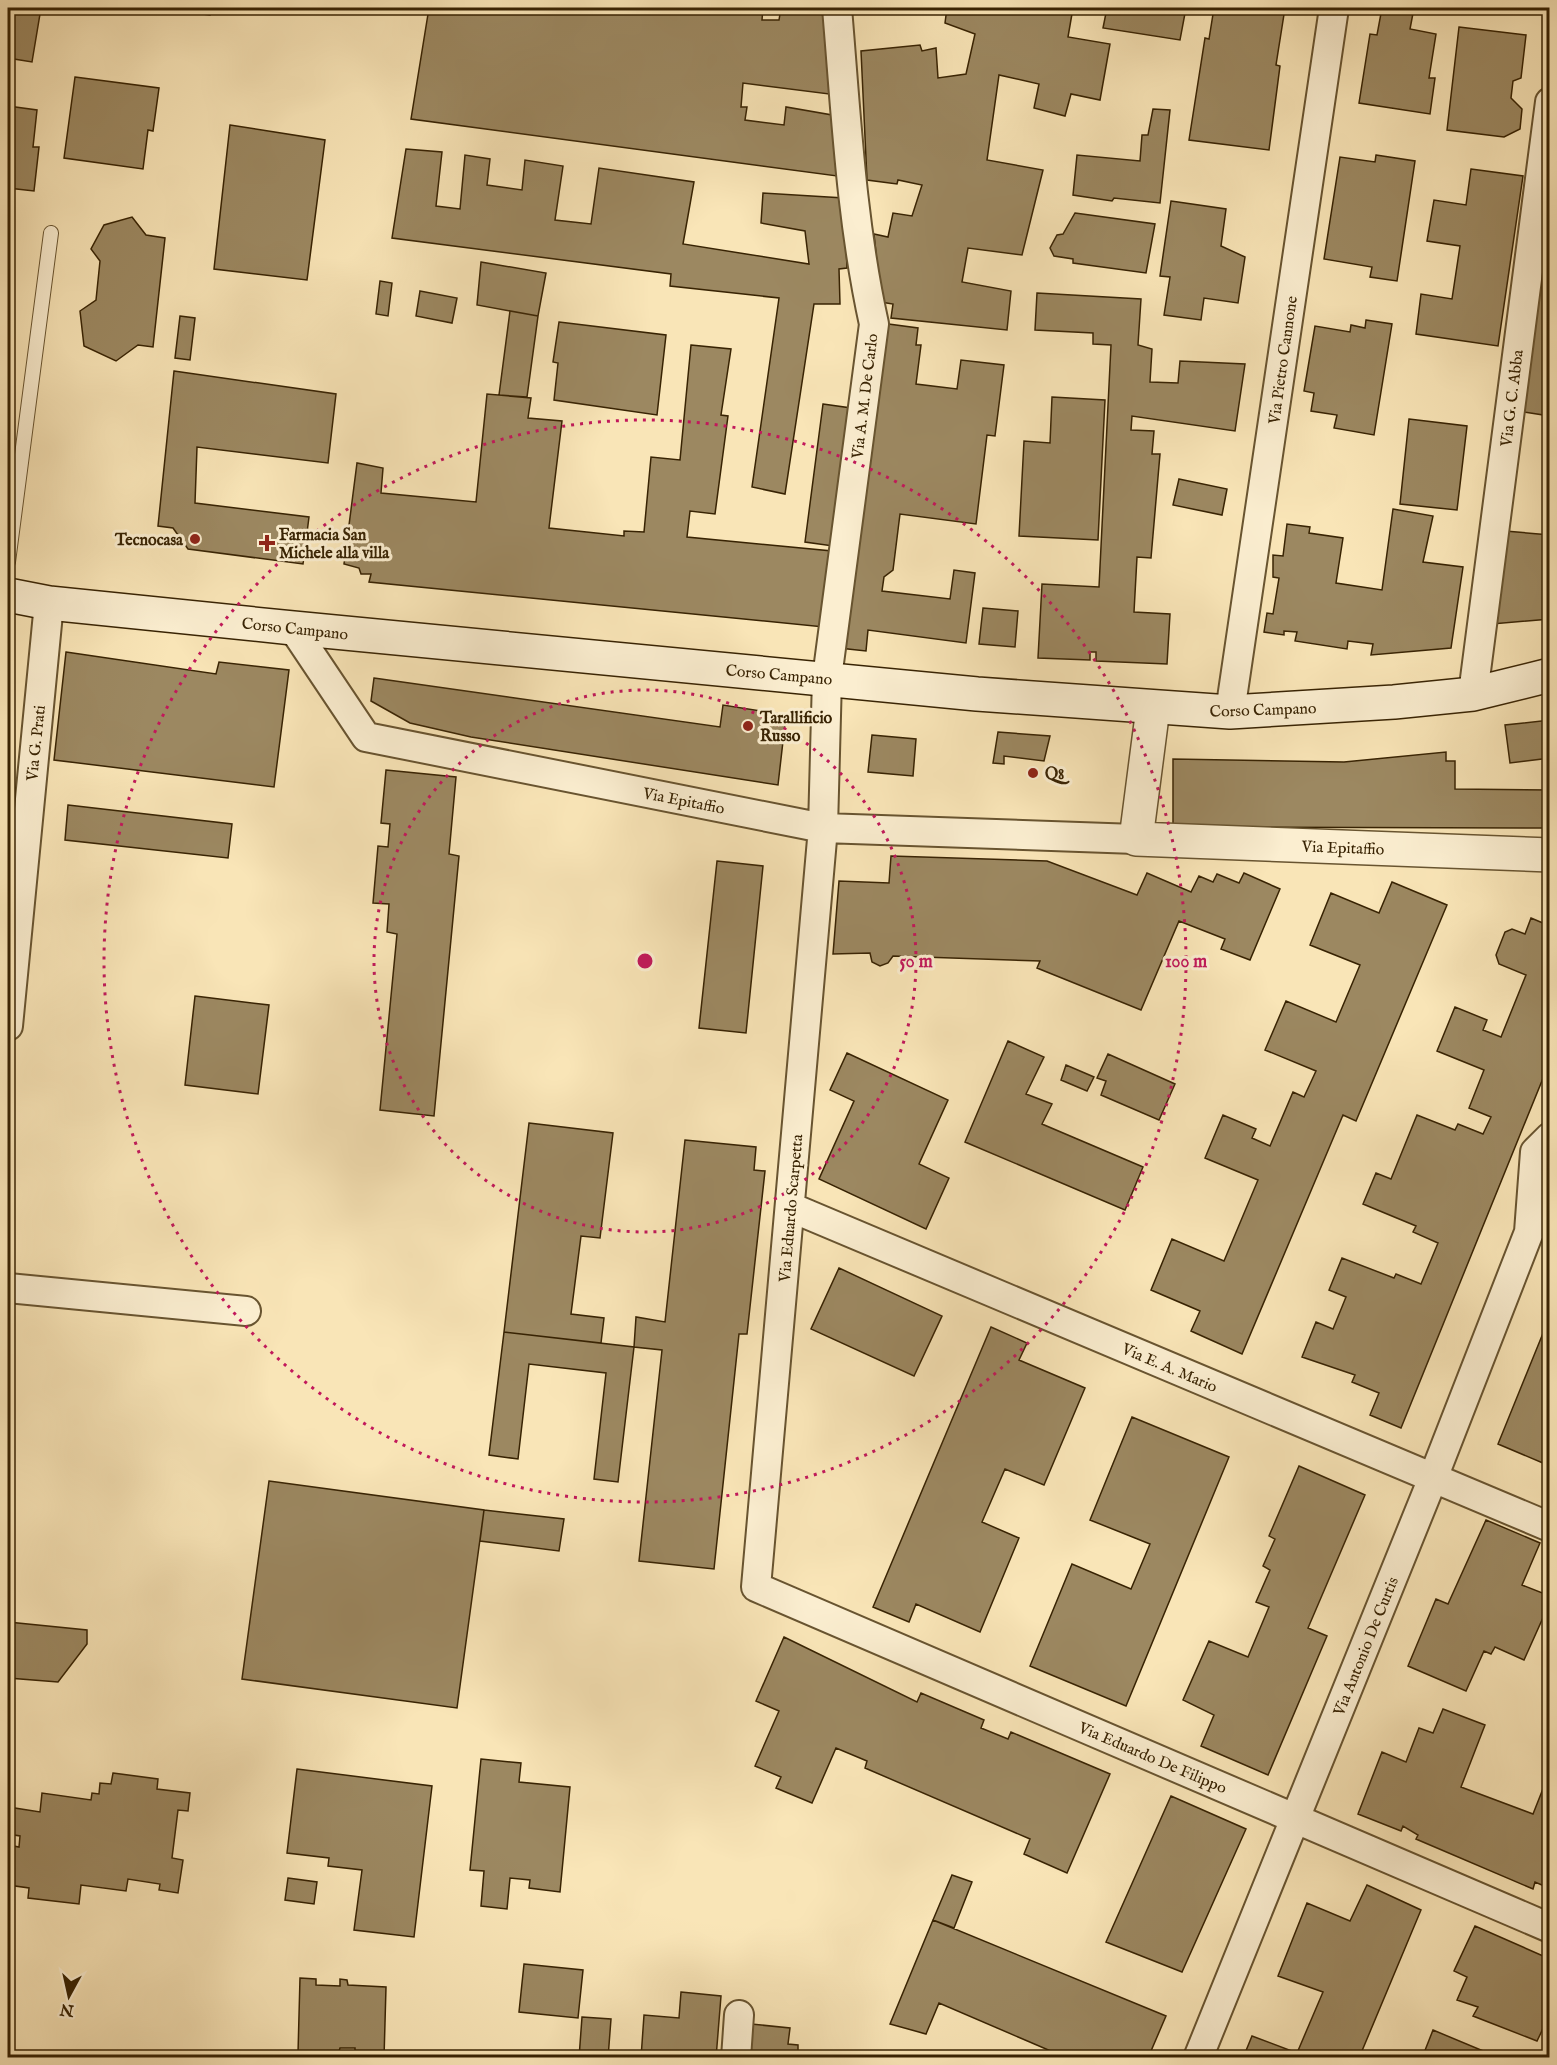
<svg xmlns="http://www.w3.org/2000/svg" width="1557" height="2065" font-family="'IM FELL English',serif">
	<rect width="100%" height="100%" fill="#f9e5b7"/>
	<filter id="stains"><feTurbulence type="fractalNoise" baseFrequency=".00333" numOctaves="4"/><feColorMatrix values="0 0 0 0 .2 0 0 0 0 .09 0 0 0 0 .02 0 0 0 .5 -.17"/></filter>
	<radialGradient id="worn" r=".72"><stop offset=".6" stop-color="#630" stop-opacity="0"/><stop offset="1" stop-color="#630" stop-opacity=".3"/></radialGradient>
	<path fill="#9c8861" stroke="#382303" stroke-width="1.5" d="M8,8H41L32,62L8,58Z
		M150,8H211L210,15Z
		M429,8H763L762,20H779L781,8H825L829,94L743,83L741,107H747L745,120L784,125L786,107L832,115L837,176L411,119Z
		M947,8H1073L1068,37L1110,44L1100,100L1071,94L1065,116L1034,108L1039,84L999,75L987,160L1043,170L1022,255L968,248L962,282L1011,291L1007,330L891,318L893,304L881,302L874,234L888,237L893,213L912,216L922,185L898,180L897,184L867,180L861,51L920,45L922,51L936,48L938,78L966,74L975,34L945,23Z
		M1107,8H1186L1180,40L1103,28Z
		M1214,8H1285L1276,65L1280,66L1269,150L1189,140L1205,38L1209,39Z
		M1382,8H1414L1410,29L1436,34L1429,78H1435L1430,114L1359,103L1370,34L1377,35Z
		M1459,27L1526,35L1521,78L1513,81L1511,98L1522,109L1520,129L1504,137L1447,130Z
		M75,77L159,88L153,131L148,130L143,169L64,158Z
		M8,106L37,110L33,147H39L34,191L8,188L10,167H8Z
		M1153,109L1170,110L1160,203L1114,198L1112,201L1073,195L1077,155L1140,161L1142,135H1148Z
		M230,125L325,140L307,280L214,269Z
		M406,149L442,152L436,206L460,209L465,155L490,159L487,185L522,190L525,160L563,166L555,220L591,224L599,168L694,182L683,244L809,264L805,231L761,223L763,193L844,198L847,268L839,269L840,304H814L785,494L752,487L779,298L670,286L671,274L392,238Z
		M1376,155L1415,161L1397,281L1370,277L1372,267L1324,259L1340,157L1375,162Z
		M1471,169L1523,176L1498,346L1416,334L1421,294L1452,299L1460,246L1427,241L1434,200L1466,205Z
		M1171,201L1226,209L1221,246L1245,257L1238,303L1204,298L1201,320L1164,315L1170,277L1160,276Z
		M1075,213L1155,224L1146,273L1073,263V259L1054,256L1050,248L1057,235L1063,234Z
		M1550,216V416L1518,411Z
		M132,217L146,235L165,238L153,347L138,345L116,361L84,346L80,311L96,300L100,261L91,249L104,225Z
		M481,262L546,273L538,316L477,305Z
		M380,281L392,283L388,316L376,314Z
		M420,291L457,298L452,323L416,316Z
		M1037,293L1141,299L1138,345L1152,349L1150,382L1178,383L1180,361L1245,364L1235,431L1132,416L1131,430L1154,431L1152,454H1160L1151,558L1137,557L1134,612L1170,614L1167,664L1096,661V652H1090V660L1038,658L1042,584L1099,587L1111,345L1093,344V333L1035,330Z
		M510,311L538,316L527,397L499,395Z
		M180,316L195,318L190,360L175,358Z
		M1366,320L1392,324L1374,435L1334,428L1337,415L1311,411L1314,393L1304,391L1315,326L1350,332L1351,325L1365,328Z
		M559,322L666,335L657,415L554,400L558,363L553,362Z
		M881,323L918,328L916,345H921L916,384L957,389L961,360L1004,365L995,436L987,435L976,524L900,514L893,570L884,577L882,591L950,599L954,570L975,573L966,643L868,630L866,651L839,648Z
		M691,345L731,349L721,415L728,416L715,514L690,511L687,537L832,551L824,627L369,582L371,574H361L359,568L344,564L357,463L383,468L381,493L476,502L487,394L531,398L528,418L562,421L549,528L624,536V531L644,532L651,457L680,460Z
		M174,371L336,394L328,463L197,447L195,503L309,517L303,564L188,549L173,528L158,526Z
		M1052,397L1105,400L1098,540L1019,536L1024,441L1050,443Z
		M823,404L851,408L833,546L805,542Z
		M1409,419L1467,426L1457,510L1400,504Z
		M1179,479L1227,489L1222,515L1173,505Z
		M1393,509L1433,516L1423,562L1463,567L1451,648L1371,655L1373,644L1348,641L1347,649L1295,641L1297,632L1284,631V635L1264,632L1267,613L1273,614L1279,578L1273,577V555L1283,556L1287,524L1310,527L1309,533L1343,538L1336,583L1382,590Z
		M1505,531L1550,535V619L1492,624Z
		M983,608L1018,611L1015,647L979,644Z
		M66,652L216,674L219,662L289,670L274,787L54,760Z
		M374,678L720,727L723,705L786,715L778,785L471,737L410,723L371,701Z
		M1550,720V758L1510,763L1505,725Z
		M998,732L1050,736L1044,761L1004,756V764L993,763Z
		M872,735L916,739L913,776L868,772Z
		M1446,752V761H1455V789L1550,790V828L1173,827V759L1344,762Z
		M386,770L456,777L449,854L459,856L434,1116L380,1110L397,934L387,932L389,904L373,903L378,846L388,847L390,824L381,823Z
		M68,805L232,824L228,858L65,840Z
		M891,856L1047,861L1137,895L1147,873L1191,892L1199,876L1213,882L1217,874L1239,883L1244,873L1280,889L1250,960L1221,949L1225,939L1179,921L1141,1010L1037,968L1040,961L893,956L888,963L880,966L872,962L870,953L833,954L839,881L889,883Z
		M717,861L763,866L746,1033L699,1028Z
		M1392,882L1447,905L1356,1121L1343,1115L1242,1354L1191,1331L1200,1311L1151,1290L1172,1239L1224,1261L1258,1180L1205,1158L1223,1115L1256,1129L1252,1138L1270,1146L1293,1092L1304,1097L1316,1071L1265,1050L1286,1001L1336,1022L1360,965L1310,945L1331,893L1379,913Z
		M1531,918L1550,926V1061L1401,1428L1370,1415L1379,1393L1352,1382L1355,1375L1302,1357L1316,1322L1333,1329L1346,1297L1329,1290L1342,1258L1394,1278L1396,1274L1421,1284L1438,1243L1413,1232L1416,1226L1363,1204L1376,1173L1391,1179L1417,1115L1455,1130L1458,1124L1483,1134L1491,1117L1469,1108L1484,1070L1437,1051L1455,1007L1487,1020L1483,1030L1501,1037L1526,975L1499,964L1496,955L1505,932L1512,929L1525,934Z
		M195,996L269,1005L258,1094L185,1085Z
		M1008,1041L1044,1057L1026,1094L1052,1104L1042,1124L1143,1167L1125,1210L965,1142Z
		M847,1053L948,1100L919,1164L949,1178L926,1229L819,1179L854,1101L830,1090Z
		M1108,1054L1175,1084L1159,1120L1101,1095L1106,1081L1097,1078Z
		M1066,1065L1094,1077L1087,1091L1061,1080Z
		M529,1123L613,1133L600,1238L581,1236L571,1314L604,1318L601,1343L504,1332Z
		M685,1140L756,1147L754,1170L765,1171L747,1334H739L714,1569L639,1561L662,1350L634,1347L636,1317L665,1322Z
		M839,1268L942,1316L914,1376L811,1329Z
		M1550,1316V1466L1498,1444Z
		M991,1327L1027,1343L1019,1360L1085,1388L1044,1485L1005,1469L982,1522L1019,1538L980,1632L916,1604L909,1622L873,1607Z
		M504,1332L634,1347L618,1482L594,1479L606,1373L529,1364L518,1459L489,1455Z
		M1132,1417L1229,1457L1126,1706L1030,1666L1072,1564L1131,1589L1150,1544L1090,1520Z
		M1299,1466L1365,1495L1308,1628L1327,1636L1268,1775L1201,1746L1214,1715L1183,1700L1209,1641L1248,1657L1269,1607L1256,1602L1270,1570L1263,1566L1275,1539L1269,1536Z
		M269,1481L484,1510L457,1708L242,1679Z
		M484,1510L564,1519L559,1551L480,1541Z
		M1486,1520L1540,1543L1522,1585L1550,1596V1602L1524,1660L1495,1647L1491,1654L1484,1651L1466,1691L1408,1666L1436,1599L1448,1604Z
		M8,1622L87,1630V1644L58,1682L8,1678Z
		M784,1637L917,1702L921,1693L984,1720L981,1728L1008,1739L1011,1732L1110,1774L1067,1873L1024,1854L1030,1839L865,1768L867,1761L836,1748L812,1803L776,1788L781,1777L755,1766L779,1711L756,1701Z
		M1443,1709L1485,1725L1461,1787L1533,1814L1550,1771V1894L1549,1888L1535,1882L1533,1889L1416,1839L1418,1835L1403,1826L1401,1831L1358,1814L1382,1752L1406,1762L1419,1728L1433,1733Z
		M481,1759L521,1763L519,1782L570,1787L560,1892L529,1888L530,1880L510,1878L507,1909L481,1906L484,1871L470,1870Z
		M297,1769L432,1786L414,1937L354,1930L362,1870L328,1866L329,1858L287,1853Z
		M113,1773L158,1779L157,1789L190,1793L188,1811L178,1810L172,1858L183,1860L178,1893L159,1890L160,1884L128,1879L126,1891L81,1885L79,1904L28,1898L29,1888L8,1885V1845L19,1847L20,1836L8,1834V1807L40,1812L42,1793L91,1800L92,1793L99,1794L100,1783L111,1784Z
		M1171,1796L1246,1829L1182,1972L1106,1942Z
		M952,1875L972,1882L954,1928L933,1920Z
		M288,1878L317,1882L314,1904L285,1900Z
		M1367,1885L1421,1910L1359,2058H1243L1252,2036L1297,2053L1323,1992L1278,1976L1307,1903L1350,1921Z
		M933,1920L1166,2016L1148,2058H1067L939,2003L926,2034L890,2024Z
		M1475,1926L1550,1959V2014L1537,2041L1473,2016L1478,2007L1457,2000L1467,1977L1454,1971Z
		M524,1964L583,1970L578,2018L519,2012Z
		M300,1978L316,1979V1985L340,1986V1979L347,1980L348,1985L386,1987L384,2058L355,2057V2048H340L337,2058L298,2053Z
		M681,1992L721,1996L716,2058H641L644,2015L679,2018Z
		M582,2017L611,2019L608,2058H579Z
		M751,2024L790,2028L788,2044L798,2045V2058H747Z
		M1433,2030L1500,2058H1422Z"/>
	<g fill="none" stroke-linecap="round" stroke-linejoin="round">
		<defs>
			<path id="service" d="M8,562L51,233"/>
			<path id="minor" d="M837,8C846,113 851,220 874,324L827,678L823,828L756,1587L1550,1928
				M293,628L366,737L823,828L1136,839
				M1473,694L1550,102
				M1230,712L1334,8
				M8,1026L49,603
				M790,1207L1550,1527
				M1529,1232L1535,1152L1550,1137
				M8,1288L246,1311
				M736,2058L739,2015
				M1198,2058L1433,1478L1529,1232L1550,1203"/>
			<path id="tertiary" d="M1153,708L1136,839L1550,855"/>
			<path id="secondary" d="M8,595L49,603L293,628L977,694L1230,712L1394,702L1473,694L1550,675"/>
		</defs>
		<use href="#service" stroke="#685430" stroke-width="16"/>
		<use href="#minor" stroke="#685430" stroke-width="32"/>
		<use href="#tertiary" stroke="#685430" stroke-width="36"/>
		<use href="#secondary" stroke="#382303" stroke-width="36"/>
		<use href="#service" stroke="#fbeed0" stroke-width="14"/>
		<use href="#minor" stroke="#fbeed0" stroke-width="28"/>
		<use href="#tertiary" stroke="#fbeed0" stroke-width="33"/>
		<use href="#secondary" stroke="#fbeed0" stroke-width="33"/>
	</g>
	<g fill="none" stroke="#c2185b" stroke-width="3" stroke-dasharray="3 6">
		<circle cx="645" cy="961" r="271"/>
		<circle cx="645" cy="961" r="541"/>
	</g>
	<g fill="#8f2418" stroke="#fbeed0" stroke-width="2">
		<circle cx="195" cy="539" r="6"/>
		<path d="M264 534h6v6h6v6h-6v6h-6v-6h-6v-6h6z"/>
		<circle cx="748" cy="726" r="6"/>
		<circle cx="1033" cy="773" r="6"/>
	</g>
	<g text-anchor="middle" stroke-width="6" stroke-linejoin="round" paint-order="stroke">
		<g font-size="16" fill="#382303" stroke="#fbeed0">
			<text transform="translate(1282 360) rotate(-82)" y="6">Via Pietro Cannone</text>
			<text transform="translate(864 396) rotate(-83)" y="6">Via A. M. De Carlo</text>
			<text transform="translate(1511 398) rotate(-83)" y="6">Via G. C. Abba</text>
			<text transform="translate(295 628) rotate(6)" y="6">Corso Campano</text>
			<text transform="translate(779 674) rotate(5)" y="6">Corso Campano</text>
			<text transform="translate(1263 709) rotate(-2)" y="6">Corso Campano</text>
			<text transform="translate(35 743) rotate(-84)" y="6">Via G. Prati</text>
			<text transform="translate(684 800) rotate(11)" y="6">Via Epitaffio</text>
			<text transform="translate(1343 847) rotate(2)" y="6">Via Epitaffio</text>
			<text transform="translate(790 1208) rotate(-85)" y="6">Via Eduardo Scarpetta</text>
			<text transform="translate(1170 1367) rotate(23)" y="6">Via E. A. Mario</text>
			<text transform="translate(1365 1646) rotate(-68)" y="6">Via Antonio De Curtis</text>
			<text transform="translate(1153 1757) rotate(23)" y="6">Via Eduardo De Filippo</text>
		</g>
		<g font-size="16" font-weight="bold" fill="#382303" stroke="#fbeed0" text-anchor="start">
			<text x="279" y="540">Farmacia San<tspan x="279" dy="18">Michele alla villa</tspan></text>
			<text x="183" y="545" text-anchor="end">Tecnocasa</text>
			<text x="760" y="723">Tarallificio<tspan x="760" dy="18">Russo</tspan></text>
			<text x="1045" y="779">Q8</text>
		</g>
	</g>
	<circle cx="645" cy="961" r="9" fill="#c2185b" stroke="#fbeed0" stroke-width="3"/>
	<g font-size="18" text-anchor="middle" font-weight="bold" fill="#c2185b" stroke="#fbeed0" stroke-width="6" stroke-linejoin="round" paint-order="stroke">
		<text x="916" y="967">50 m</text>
		<text x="1186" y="967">100 m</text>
	</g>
	<rect width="1557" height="2065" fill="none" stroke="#f9e5b7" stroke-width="30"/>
	<rect x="9" y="9" width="1539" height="2047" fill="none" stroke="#382303" stroke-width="3"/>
	<rect x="15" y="15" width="1527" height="2035" fill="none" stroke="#382303" stroke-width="1.5"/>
	<g transform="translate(69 1996) rotate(188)" stroke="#fbeed0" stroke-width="4.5" paint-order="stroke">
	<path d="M0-4.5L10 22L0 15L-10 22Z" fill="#382303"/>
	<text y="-9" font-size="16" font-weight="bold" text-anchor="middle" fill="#382303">N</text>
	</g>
	<rect width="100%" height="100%" filter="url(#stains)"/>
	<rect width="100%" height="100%" fill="url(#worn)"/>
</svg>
